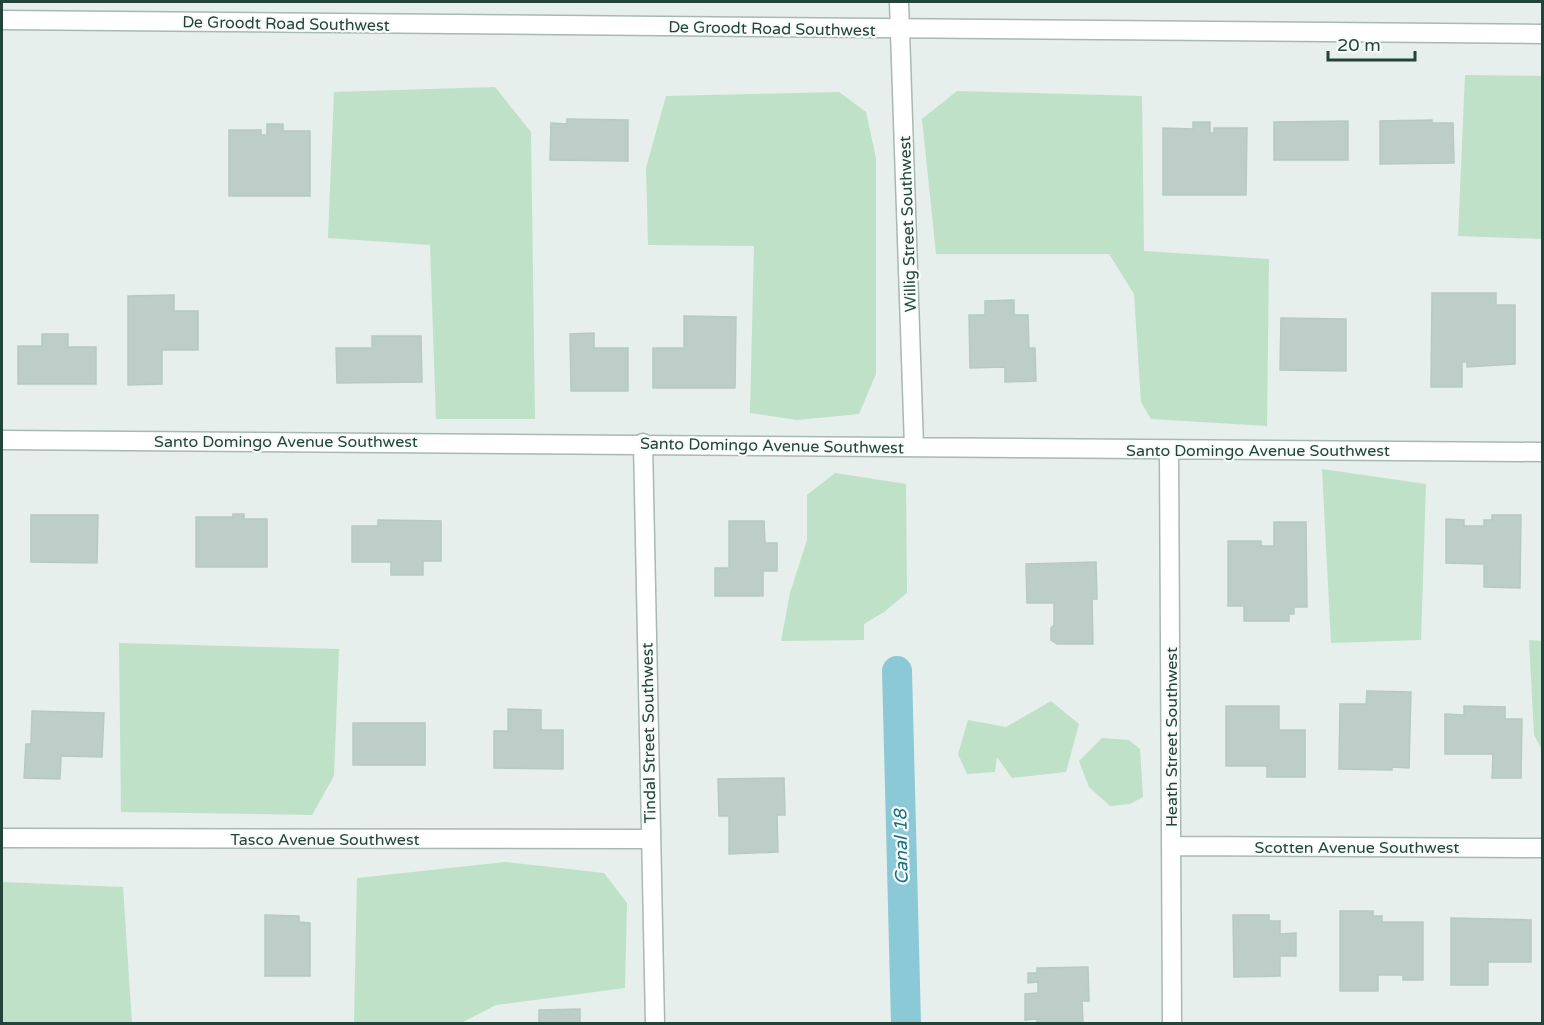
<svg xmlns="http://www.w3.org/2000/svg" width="1544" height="1025" font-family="'Varela Round',sans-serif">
	<rect width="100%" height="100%" fill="#e6efeb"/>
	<path fill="#bee1c8" d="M1465,75L1542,76V239L1458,236Z
		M495,87L531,132L535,419H436L430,245L328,238L334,92Z
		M957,91L1142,96L1144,251L1269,259L1267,426L1151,419L1141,402L1134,294L1109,254H936L922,119Z
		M839,92L866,112L876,158V374L859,414L797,420L750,413L754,246L648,245L646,168L666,96Z
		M1322,469L1426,484L1421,640L1331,643Z
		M835,473L906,484L907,593L884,612L864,624V640L781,641L790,593L807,540V495Z
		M1529,640L1542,641V750L1534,735Z
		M119,643L339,649L334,776L312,815L121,812Z
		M1051,701L1079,724L1066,772L1012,778L997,757L995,772L967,774L958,754L968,720L1006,727Z
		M1102,738L1129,740L1140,749L1143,797L1130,804L1110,806L1089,787L1079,761Z
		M505,862L604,873L627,903L625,988L496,1005L461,1023H354L357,878Z
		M2,882L123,887L132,1023H2Z"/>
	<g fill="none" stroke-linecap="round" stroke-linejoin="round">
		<path stroke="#8cc9d6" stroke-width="30" d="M897,671L906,1024"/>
	</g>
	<path fill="#bdcdc7" stroke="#b7cac2" stroke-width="1.5" d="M567,119L628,120V161L550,160L551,123L567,124Z
		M1432,120V123H1453L1454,163L1380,164V121Z
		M1348,121V160H1274V122Z
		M1193,122H1210V133H1214V128H1247L1246,195H1163V128L1193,129Z
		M267,124H283V131H310V196H229V130H261V135H267Z
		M1432,293H1496V305H1515V364L1467,367V362H1462V387H1431Z
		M174,295V311H198V350H162V384L128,385V296Z
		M1014,300V315H1028L1029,348H1035L1036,381L1005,382V367L970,368L969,315H985V301Z
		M684,316L736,317L735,388H653V348H684Z
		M1281,318L1346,319V371L1280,370Z
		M594,333V348H628V391H571L570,334Z
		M42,334H68V347H96V384H18V346H42Z
		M372,336H421L422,382L337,383L336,348H372Z
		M233,514H244V519H267V567H196V517H233Z
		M31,515H98L97,563L31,562Z
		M1492,515H1521L1520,588L1484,587V564L1446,563V519L1464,520V526H1484V520H1492Z
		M378,520L441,521V561H423V575H391V562H352V526H378Z
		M729,521H764L765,543H777V571H763V596H715V568H729Z
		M1274,522H1306L1307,607H1294V614H1289V621H1244V606H1228V541H1261V546H1274Z
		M1096,562L1097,599H1092L1093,644H1057L1051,640V628L1054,625V603H1027L1026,564Z
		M1367,691L1411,692L1409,768L1392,767V770L1339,769L1340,704H1366Z
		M1226,706H1279V730H1305V777H1267V766H1226Z
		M1464,706L1505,707V719H1522L1521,778H1492L1493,754H1445V714L1464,715Z
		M508,709L541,710V730H563V769L494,768V731H508Z
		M32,711L104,713L102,757L61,756L60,779L24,778L26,744H31Z
		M353,723H425V765H353Z
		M784,778L785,815H777L778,852L729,854V816H719L718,779Z
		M1340,911H1373V916H1382V922H1423V980H1403V975H1378V991H1340Z
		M265,915L299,916V922L310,923V976H265Z
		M1233,915H1269V921H1280V934L1296,933V956H1280V976L1234,977Z
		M1451,918L1531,920V962H1488V985H1451Z
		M1088,967L1089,1001H1082L1083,1024H1037V1019L1025,1020V994L1038,993V982L1028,983V973H1037V968Z
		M580,1009V1024H539V1010Z"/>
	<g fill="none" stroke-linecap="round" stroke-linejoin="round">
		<defs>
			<path id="minor" d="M899,2L914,447
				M2,440L1542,452
				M643,443L655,1024
				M1169,450L1172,1024
				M2,838L649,839
				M1171,846L1542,848"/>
			<path id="tertiary" d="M2,20L1542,34"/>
		</defs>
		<use href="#minor" stroke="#a8b8b3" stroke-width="21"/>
		<use href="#tertiary" stroke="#a8b8b3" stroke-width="21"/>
		<use href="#minor" stroke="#fff" stroke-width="18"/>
		<use href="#tertiary" stroke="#fff" stroke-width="18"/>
	</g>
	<g text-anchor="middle" stroke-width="4.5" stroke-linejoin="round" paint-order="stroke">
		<g font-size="16" fill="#23433b" stroke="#f7fbf9">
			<text transform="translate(286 23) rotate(1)" y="6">De Groodt Road Southwest</text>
			<text transform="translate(772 28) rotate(1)" y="6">De Groodt Road Southwest</text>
			<text transform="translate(907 224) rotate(-92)" y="6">Willig Street Southwest</text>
			<text x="286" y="447">Santo Domingo Avenue Southwest</text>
			<text transform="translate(772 445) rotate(1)" y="6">Santo Domingo Avenue Southwest</text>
			<text x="1258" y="456">Santo Domingo Avenue Southwest</text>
			<text transform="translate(648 733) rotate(-91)" y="6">Tindal Street Southwest</text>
			<text transform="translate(1171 737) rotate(-90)" y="6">Heath Street Southwest</text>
			<text x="325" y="845">Tasco Avenue Southwest</text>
			<text x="1357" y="853">Scotten Avenue Southwest</text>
		</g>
		<g font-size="18" font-style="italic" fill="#197083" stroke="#f7fbf9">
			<text transform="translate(901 847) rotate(-91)" y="6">Canal 18</text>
		</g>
	</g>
	<rect width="1544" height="1025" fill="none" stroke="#23433b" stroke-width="6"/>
	<path d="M1328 51v9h87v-9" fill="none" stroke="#23433b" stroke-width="3"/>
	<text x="1337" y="51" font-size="18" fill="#23433b" stroke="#f7fbf9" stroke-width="4.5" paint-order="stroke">20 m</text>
</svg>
